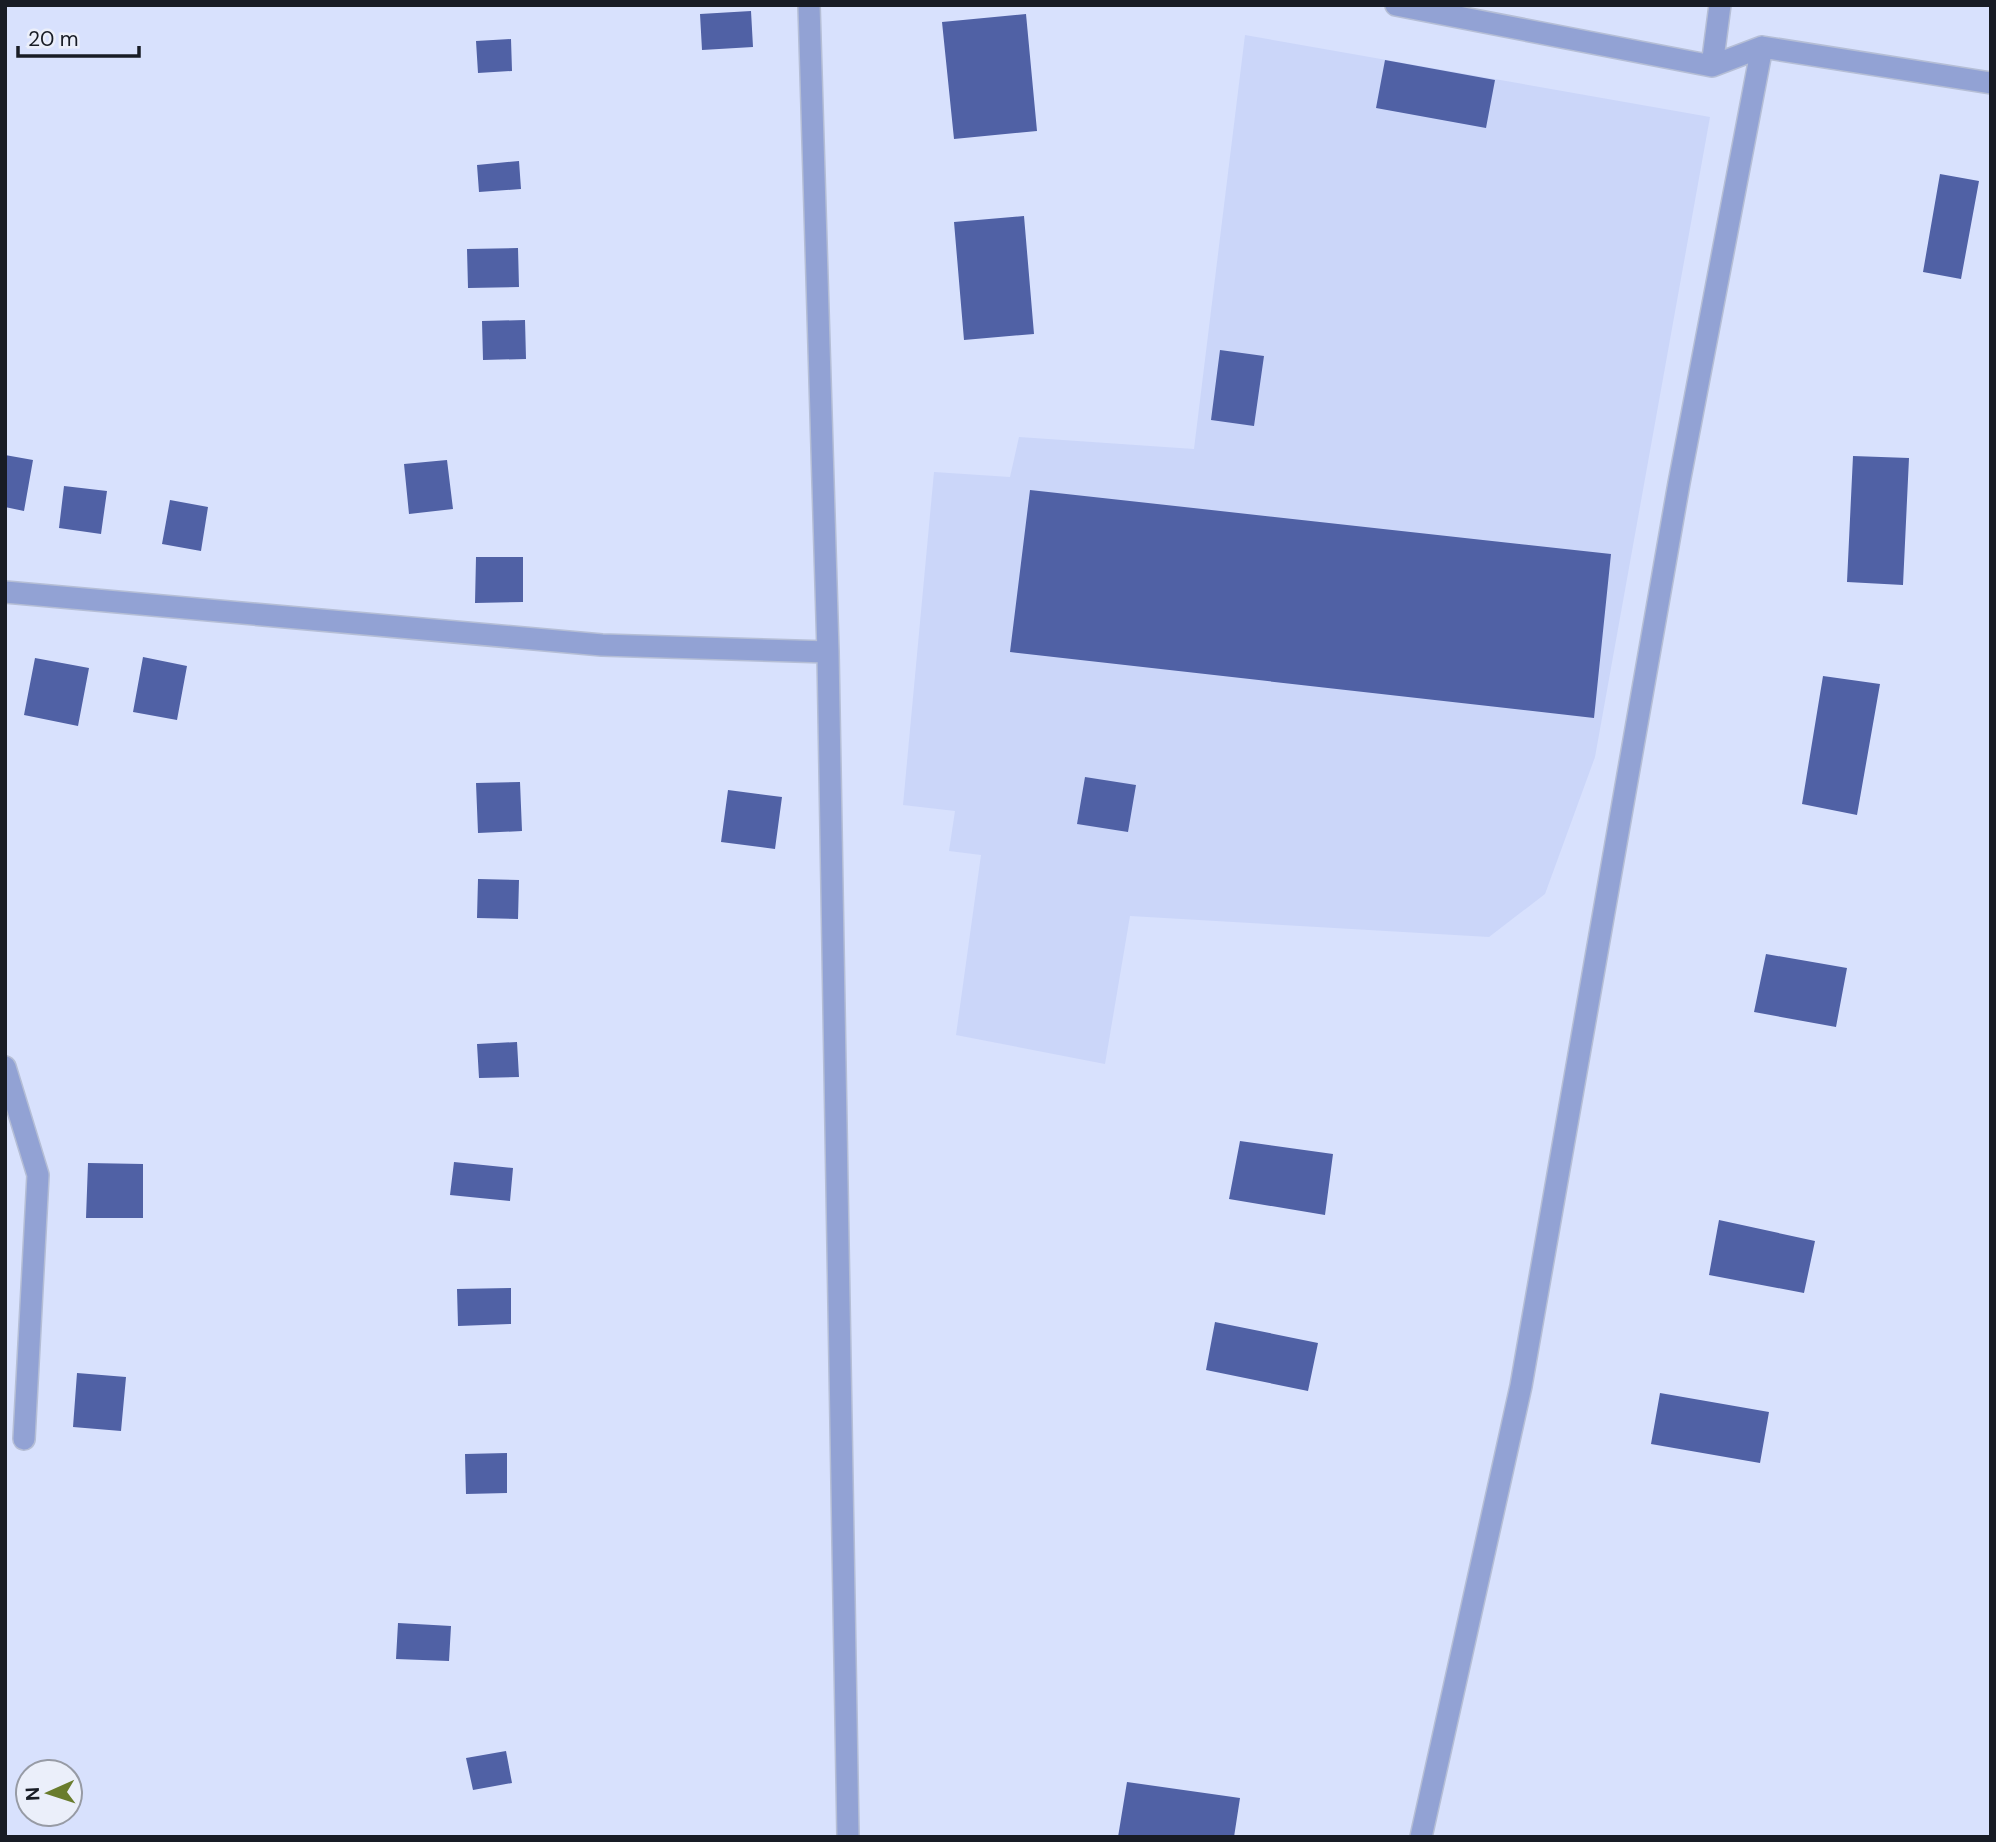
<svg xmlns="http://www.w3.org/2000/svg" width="1996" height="1842" font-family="'DM Sans',sans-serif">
	<rect width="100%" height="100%" fill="#d8e1fd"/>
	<path fill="#cbd6f9" d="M1245,35L1710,117L1595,757L1545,894L1489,937L1130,916L1105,1064L956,1035L981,855L949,851L955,811L903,805L934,472L1010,477L1019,437L1194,449Z"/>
	<path fill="#5061a5" d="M751,11L753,47L702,50L700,14Z
		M1026,14L1037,131L954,139L942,22Z
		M511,39L512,71L478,73L476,41Z
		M1385,60L1495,80L1486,128L1376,108Z
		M519,161L521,189L479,192L477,165Z
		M1940,174L1979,181L1961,279L1923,272Z
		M1024,216L1034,334L964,340L954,222Z
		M518,248L519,287L468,288L467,249Z
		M525,320L526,359L483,360L482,321Z
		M1220,350L1264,356L1254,426L1211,420Z
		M5,455L33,460L24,511L5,507Z
		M1853,456L1909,458L1903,585L1847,582Z
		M447,460L453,509L409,514L404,464Z
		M64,486L107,491L101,534L59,528Z
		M1030,490L1611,554L1594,718L1010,652Z
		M170,500L208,507L201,551L162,544Z
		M476,557H523V602L475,603Z
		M143,657L187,666L177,720L133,712Z
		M35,658L89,668L78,726L24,715Z
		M1823,676L1880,684L1857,815L1802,804Z
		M1085,777L1136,785L1128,832L1077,824Z
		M520,782L522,831L478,833L476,783Z
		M728,790L782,797L775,849L721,842Z
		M478,879L519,880L518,919L477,918Z
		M1766,954L1847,968L1836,1027L1754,1012Z
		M517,1042L519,1077L479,1078L477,1044Z
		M1240,1141L1333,1154L1325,1215L1229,1199Z
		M454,1162L513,1168L510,1201L450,1195Z
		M88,1163L143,1164V1218H86Z
		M1719,1220L1815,1241L1804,1293L1709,1275Z
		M511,1288V1324L458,1326L457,1289Z
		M1215,1322L1318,1343L1308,1391L1206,1370Z
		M77,1373L126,1377L121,1431L73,1427Z
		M1660,1393L1769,1412L1760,1463L1651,1444Z
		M507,1453V1493L466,1494L465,1454Z
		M398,1623L451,1626L449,1661L396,1659Z
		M506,1751L512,1783L473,1790L466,1758Z
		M1127,1782L1240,1798L1234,1837H1118Z"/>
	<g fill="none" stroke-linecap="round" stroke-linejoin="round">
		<defs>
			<path id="minor" d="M809,5L828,652L848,1837
				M1396,5L1712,66L1720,5
				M1712,66L1762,47L1991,83
				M5,592L602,645L828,652
				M5,1067L38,1175L24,1439
				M1421,1837L1521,1386L1679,483L1762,47"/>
		</defs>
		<use href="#minor" stroke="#b5bed6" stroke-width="24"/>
		<use href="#minor" stroke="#92a2d4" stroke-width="21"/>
	</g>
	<rect width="1996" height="1842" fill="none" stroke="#181c25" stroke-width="14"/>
	<g transform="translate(49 1793) rotate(267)"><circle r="33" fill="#ebeffa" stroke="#979ba5" stroke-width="2"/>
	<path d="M0-5L12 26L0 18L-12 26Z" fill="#697c2c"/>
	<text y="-10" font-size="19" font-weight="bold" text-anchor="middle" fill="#181c25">N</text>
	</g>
	<path d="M18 46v10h121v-10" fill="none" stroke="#181c25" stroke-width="3.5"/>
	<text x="28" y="46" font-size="21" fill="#181c25" stroke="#ebeffa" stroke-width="5" paint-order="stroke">20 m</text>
</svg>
